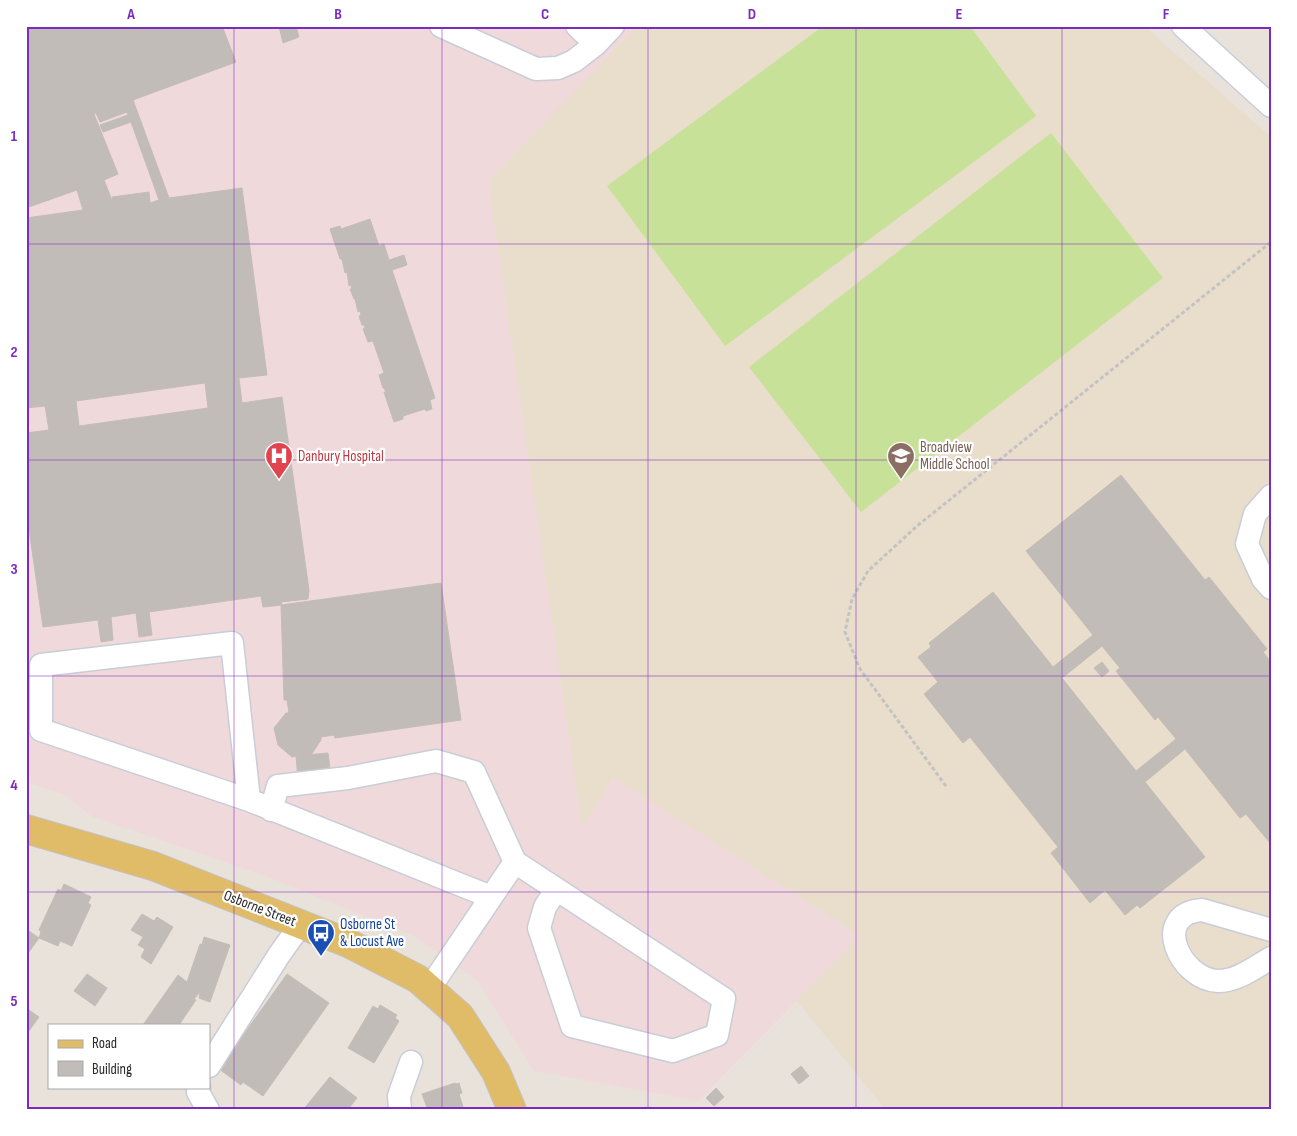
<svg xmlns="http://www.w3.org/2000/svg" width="1297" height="1136" font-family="'Sofia Sans Condensed',sans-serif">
	<rect width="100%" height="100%" fill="#e9e2db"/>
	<path fill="#e9ddcc" d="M637,26H1144L1271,137V1110H886L796,1000L860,936L613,778L582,829L488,181Z"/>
	<path fill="#efd9db" d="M26,26H637L488,181L582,828L614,778L860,936L698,1101L534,1071L476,979L412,935L268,877L91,816L65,795L26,782Z"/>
	<path fill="#c8e199" d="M823,26H970L1036,116L725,346L607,186Z
		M1051,133L1163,278L861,512L749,367Z"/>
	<path fill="#c1bcb7" stroke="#c4bdb5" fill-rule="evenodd" d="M26,26H222L236,62L133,100L169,198L242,188L267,375L239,378L242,403L282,397L309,590L308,599L281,602L282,605L263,607L261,596L149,612L152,635L139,637L136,613L111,617L113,640L101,642L98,620L43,627L26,508V433L49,430L45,406L26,408V218L83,210L77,190L26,208ZM123,103L128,115L100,125L103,132L131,122L159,200L150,203L149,192L112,197L113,203L104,180L118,174L94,114L96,113L100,122L127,112ZM205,383L208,408L79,426L76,401Z
		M279,26H296L299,37L283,43Z
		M370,219L379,246L384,244L389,260L404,255L407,265L392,270L435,398L430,400L432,409L426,411L425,409L403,416V419L394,422L384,392H386L384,388H383L379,375L384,373L373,341L368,342L363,329L365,328L364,325H362L359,316L361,315L360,311L358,312L355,299H354L350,289H352L351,285L349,286L347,272L345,273L342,259H340L330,229L340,226L341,229Z
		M1121,475L1205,580L1209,577L1267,649L1263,652L1271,662V844L1246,814L1240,818L1185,749L1145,782L1205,857L1140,908L1137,905L1125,915L1105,890L1090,903L1051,853L1058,847L970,737L963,743L924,694L938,682L918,657L931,647L929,643L993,592L1053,667L1093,635L1026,551ZM1102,646L1120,668L1116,671L1155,720L1158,717L1176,739L1136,771L1062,678Z
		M441,583L461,720L335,738L334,735L321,737V740L311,755H306L328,753L331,776L298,780L296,756L292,757L278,745L274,728L286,713H289L287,700H284L281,605Z
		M1102,662L1109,671L1102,677L1094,668Z
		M64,884L91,897L88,903L91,905L72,946L60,941L58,946L39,938L41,932L39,930L58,889L61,891Z
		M142,914L154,921L157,917L173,927L151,964L141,957L145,949L138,945L143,937L131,930Z
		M26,929L39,938L26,956Z
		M204,937L230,945L210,1002L199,998L200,993H199L194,999L196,1000L179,1025H143L178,975L187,982L200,944L202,945Z
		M87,974L107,988L95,1006L74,991Z
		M287,974L329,1003L263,1096L243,1082L241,1085L219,1069Z
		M380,1005L397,1015L395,1018L399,1021L374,1063L348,1048L373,1006L378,1009Z
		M26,1008L39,1017L26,1035Z
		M801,1066L809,1076L799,1084L791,1074Z
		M330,1077L357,1098L349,1108L347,1106L344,1110H303Z
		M455,1083L456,1084L459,1083L462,1093L459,1094L464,1110H428L422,1094Z
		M716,1088L724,1097L714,1106L706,1098Z"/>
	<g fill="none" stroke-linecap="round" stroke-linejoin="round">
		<defs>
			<path id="minor" d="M441,26L536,69L558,68L574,61L596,44L613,26
				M577,26L596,44
				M1183,26L1271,106
				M1271,496L1255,514L1247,544L1263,579L1271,588
				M249,800L232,643L41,665V730L249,800L491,897
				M271,810L278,786L348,778L436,761L474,772L515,862L429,989
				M515,862L724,999L717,1035L673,1051L572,1026L539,928L545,907L556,890
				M1271,930L1202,910C1150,914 1180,980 1218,981C1238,981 1255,967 1271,958
				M209,1066L279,955L301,924
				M199,1087L198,1092L208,1110
				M400,1110L399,1096L411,1062"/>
			<path id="major" d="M26,829L153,866L348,943L418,979L460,1016L496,1072L512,1110"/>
		</defs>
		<use href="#minor" stroke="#c9cdd8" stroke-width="25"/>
		<use href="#major" stroke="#c3c3c3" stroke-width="30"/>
		<path stroke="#c3c3c3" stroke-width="3" stroke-dasharray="4 2.5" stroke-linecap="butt" d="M946,786L860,669L845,632L852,599L868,571L917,526L1271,242"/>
		<use href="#minor" stroke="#fff" stroke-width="22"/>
		<use href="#major" stroke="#e1bc68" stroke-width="28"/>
	</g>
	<path fill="none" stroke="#7b2cbf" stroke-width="1" stroke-opacity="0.55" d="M234,26V1110M442,26V1110M648,26V1110M856,26V1110M1062,26V1110M26,244H1271M26,460H1271M26,676H1271M26,892H1271"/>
	<defs>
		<symbol id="hospital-pin" viewBox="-11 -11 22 30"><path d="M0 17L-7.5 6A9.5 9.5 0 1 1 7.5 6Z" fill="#e0444e" stroke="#fff"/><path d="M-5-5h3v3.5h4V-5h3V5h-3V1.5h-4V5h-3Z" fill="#fff"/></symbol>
		<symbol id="school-pin" viewBox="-11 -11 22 30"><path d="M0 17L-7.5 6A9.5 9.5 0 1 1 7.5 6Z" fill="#8d6e63" stroke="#fff"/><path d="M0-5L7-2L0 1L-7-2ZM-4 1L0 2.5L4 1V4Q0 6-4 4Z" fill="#fff"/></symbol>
		<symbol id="bus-pin" viewBox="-11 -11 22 30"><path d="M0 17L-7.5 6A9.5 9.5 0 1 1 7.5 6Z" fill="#1a4fb4" stroke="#fff"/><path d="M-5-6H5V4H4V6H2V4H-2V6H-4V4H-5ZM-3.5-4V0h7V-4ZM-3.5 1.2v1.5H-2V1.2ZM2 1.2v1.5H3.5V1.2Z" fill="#fff"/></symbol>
	</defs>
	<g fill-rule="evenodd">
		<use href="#hospital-pin" x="263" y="440" width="32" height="43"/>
		<use href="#school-pin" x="885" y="440" width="32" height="43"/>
		<use href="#bus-pin" x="305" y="917" width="32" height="43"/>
	</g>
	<g text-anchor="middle" stroke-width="4.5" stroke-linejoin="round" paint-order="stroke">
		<g font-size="15" fill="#785e54" stroke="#fff" text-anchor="start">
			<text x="920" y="452">Broadview<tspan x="920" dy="17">Middle School</tspan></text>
		</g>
		<g font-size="15" fill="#be3a42" stroke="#fff" text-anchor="start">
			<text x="298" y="461">Danbury Hospital</text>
		</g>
		<g font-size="15" fill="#282828" stroke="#fff">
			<text transform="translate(260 908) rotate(21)" y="5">Osborne Street</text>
		</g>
		<g font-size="15" fill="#164399" stroke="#fff" text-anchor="start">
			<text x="340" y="929">Osborne St<tspan x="340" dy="17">&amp; Locust Ave</tspan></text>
		</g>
	</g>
	<rect width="1297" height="1136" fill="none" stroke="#ffffff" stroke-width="55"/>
	<rect x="48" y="1024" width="162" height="65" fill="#ffffff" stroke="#a9a9a9"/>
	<rect x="58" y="1040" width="25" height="8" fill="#e1bc68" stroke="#a9a9a9"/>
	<text x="92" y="1048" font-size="15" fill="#282828">Road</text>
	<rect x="58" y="1061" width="25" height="15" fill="#c1bcb7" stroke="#a9a9a9"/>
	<text x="92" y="1074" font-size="15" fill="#282828">Building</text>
	<rect x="28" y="28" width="1242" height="1080" fill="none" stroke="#7b2cbf" stroke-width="2"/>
	<g font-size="16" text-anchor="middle" font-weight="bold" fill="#7b2cbf">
		<text x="131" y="19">A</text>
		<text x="338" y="19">B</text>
		<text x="545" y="19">C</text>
		<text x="752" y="19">D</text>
		<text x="959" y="19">E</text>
		<text x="1166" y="19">F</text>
		<text x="14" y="141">1</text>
		<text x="14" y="357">2</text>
		<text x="14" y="574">3</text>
		<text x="14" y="790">4</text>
		<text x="14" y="1006">5</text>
	</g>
</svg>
